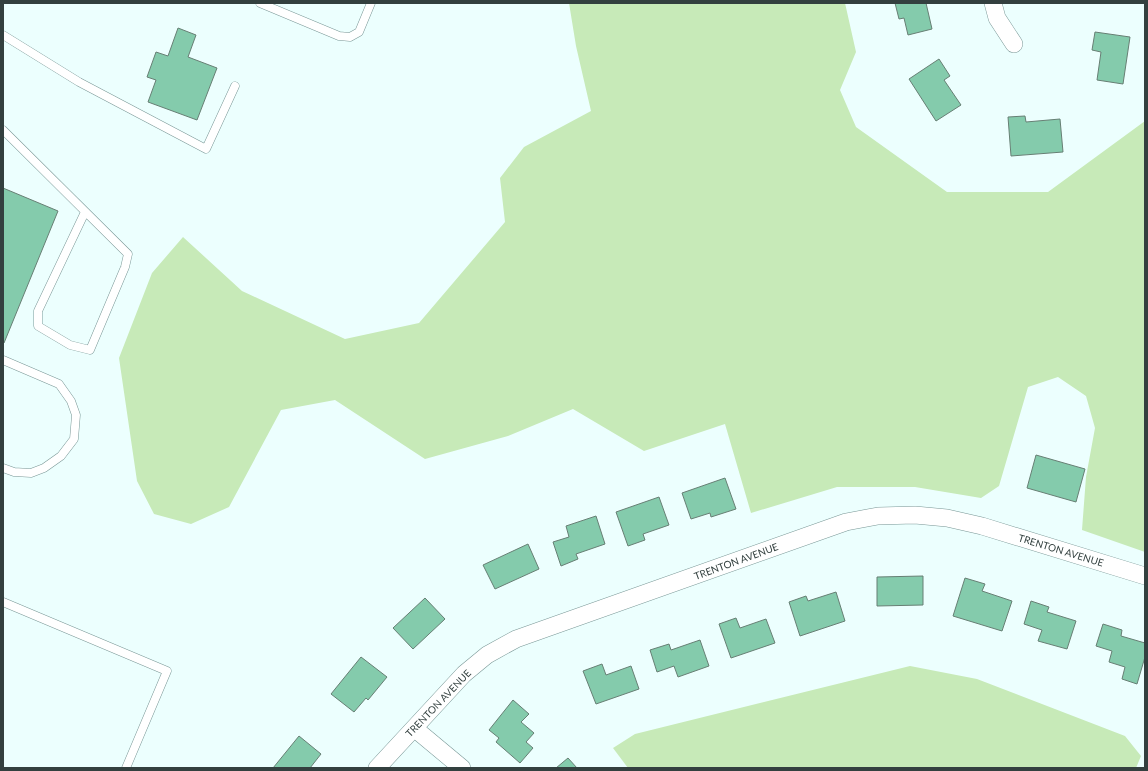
<svg xmlns="http://www.w3.org/2000/svg" width="1148" height="771" font-family="Lato,sans-serif">
	<rect width="100%" height="100%" fill="#ecfffe"/>
	<path fill="#c7eab8" d="M569,3H845L856,52L840,90L856,127L947,192H1048L1145,121V552L1082,530L1086,477L1095,428L1086,396L1058,377L1028,387L999,486L981,498L915,487H837L751,513L725,424L644,451L573,409L508,436L425,459L335,400L281,410L229,507L191,524L154,514L137,481L119,358L152,273L183,237L242,291L345,339L419,323L505,222L500,178L524,147L591,111L576,46Z
		M910,666L977,679L1125,736L1141,756L1136,768H628L613,748L635,734Z"/>
	<path fill="#84cbac" stroke="#677f74" d="M895,3H926L932,29L908,35L904,18L899,19Z
		M178,28L196,35L188,57L217,68L197,120L148,102L156,80L147,77L156,52L168,56Z
		M1095,32L1130,37L1123,84L1097,80L1101,52L1092,50Z
		M939,59L950,76L944,80L961,105L936,121L909,79Z
		M1025,116L1026,122L1060,119L1063,152L1011,156L1008,117Z
		M3,188L58,211L4,343H3Z
		M1036,455L1085,469L1076,502L1027,488Z
		M725,478L736,509L711,517L710,513L691,519L682,493Z
		M659,497L669,525L643,534L645,540L628,546L616,512Z
		M596,516L605,544L576,554L578,559L561,566L553,542L569,537L566,526Z
		M528,544L539,569L495,589L483,565Z
		M923,576V605L877,606V577Z
		M965,578L985,584L982,591L1012,601L1002,631L953,616Z
		M836,592L845,621L800,636L789,602L806,596L808,601Z
		M425,598L445,619L413,649L393,628Z
		M1031,601L1049,607L1047,612L1076,621L1067,649L1038,641L1042,630L1024,624Z
		M736,618L740,628L766,619L775,643L731,658L719,624Z
		M1103,624L1122,630L1121,636L1145,643V657L1137,684L1122,679L1125,667L1109,662L1112,651L1096,646Z
		M700,640L709,666L678,677L674,666L657,672L650,650L669,644L671,650Z
		M361,657L387,677L368,700L366,698L354,712L331,694Z
		M602,664L606,675L631,666L639,689L596,704L583,671Z
		M513,700L529,714L521,722L534,733L526,742L533,748L520,763L496,742L499,738L489,730Z
		M299,736L321,754L310,768H273Z
		M568,758L577,768H556Z"/>
	<g fill="none" stroke-linecap="round" stroke-linejoin="round">
		<defs>
			<path id="service" d="M260,3L339,36L350,37L359,32L371,3
				M3,35L79,82L206,149L235,86
				M3,130L128,254L125,267L90,350L70,345L38,326V311L85,212
				M3,360L59,384L71,401L76,415L74,439L61,456L44,468L31,473L14,472L3,468
				M3,602L167,671L126,768"/>
			<path id="minor" d="M993,3L997,18L1014,44
				M414,728L462,768
				M377,768L464,674L487,655L516,639L846,522L878,516L915,515L947,518L982,526L1145,576"/>
		</defs>
		<use href="#service" stroke="#799796" stroke-width="9"/>
		<use href="#minor" stroke="#799796" stroke-width="18"/>
		<use href="#service" stroke="#fff" stroke-width="8"/>
		<use href="#minor" stroke="#fff" stroke-width="17"/>
	</g>
	<g text-anchor="middle" stroke-width="3" stroke-linejoin="round" paint-order="stroke">
		<g font-size="10" fill="#33403f" stroke="#fff">
			<text transform="translate(1061 550) rotate(17)" y="4">TRENTON AVENUE</text>
			<text transform="translate(736 561) rotate(-20)" y="4">TRENTON AVENUE</text>
			<text transform="translate(438 703) rotate(-46)" y="4">TRENTON AVENUE</text>
		</g>
	</g>
	<rect width="1148" height="771" fill="none" stroke="#33403f" stroke-width="8"/>
</svg>
